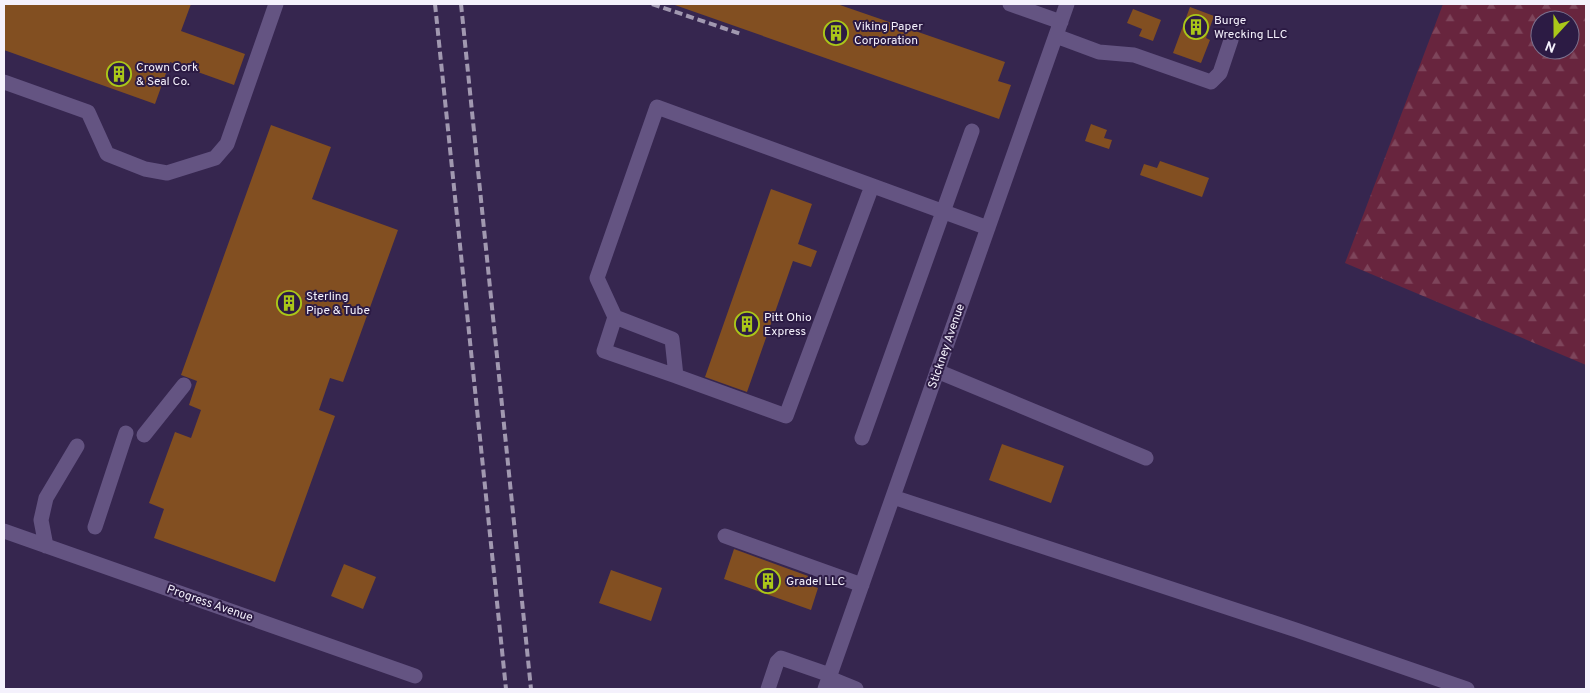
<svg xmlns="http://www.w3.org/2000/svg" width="1590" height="693" font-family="Overpass,sans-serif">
	<defs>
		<pattern id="forest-firs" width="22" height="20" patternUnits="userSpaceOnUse" patternTransform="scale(1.25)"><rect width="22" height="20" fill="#68253e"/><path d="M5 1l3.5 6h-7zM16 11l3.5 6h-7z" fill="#7e455b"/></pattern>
	</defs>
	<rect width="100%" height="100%" fill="#36264f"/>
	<path fill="url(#forest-firs)" fill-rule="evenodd" d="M1443,4H1586V365L1345,263ZM1540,20H1570V50H1540Z"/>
	<path fill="#824f21" d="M4,4H191L181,31L245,54L234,85L170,62L155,104L4,50Z
		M672,4H837L1005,62L998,81L1011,85L999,119Z
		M1190,7L1214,16L1206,38L1210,40L1201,63L1173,53Z
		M1133,9L1161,20L1153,41L1139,36L1142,29L1127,23Z
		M1091,124L1107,130L1104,138L1112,140L1109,149L1085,141Z
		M271,125L331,147L312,199L398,230L343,382L330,378L319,410L335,416L275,582L154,538L164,509L149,503L175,432L191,438L201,410L189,405L197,381L181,375Z
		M1160,161L1209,178L1202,197L1140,175L1144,164L1157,168Z
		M771,189L812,204L798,244L817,251L811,267L793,261L747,392L705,377Z
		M1002,444L1064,466L1051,503L989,480Z
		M734,549L808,576L805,583L818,588L811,610L724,579Z
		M344,564L376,577L363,609L331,596Z
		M611,570L662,588L651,621L599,603Z"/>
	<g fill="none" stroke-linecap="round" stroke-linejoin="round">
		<path stroke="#645482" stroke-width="15" d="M1010,4L1061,22
			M1056,36L1099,52L1134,55L1211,82L1220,73L1231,40
			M4,82L88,112L107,154L145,169L167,173L215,158L227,144L276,4
			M872,186L786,416L676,376L672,339L615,317L597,278L657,107L988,228
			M615,317L604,351L676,376
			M937,371L1146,458
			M144,435L184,385
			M862,438L972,131
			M893,497L1296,630L1467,689
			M95,527L126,433
			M4,531L415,676
			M725,536L862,585
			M46,546L41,520L46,498L77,446
			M829,678L856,689
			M768,689L777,662L781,658L830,675
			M825,689L1067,4"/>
		<path stroke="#a198b0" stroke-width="4" stroke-dasharray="8 4" stroke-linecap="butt" d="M435,4L506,689
			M461,4L531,689
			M652,4L741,34"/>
	</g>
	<defs>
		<symbol id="building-ring" viewBox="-11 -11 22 22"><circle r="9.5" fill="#2c1b44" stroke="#aac719" stroke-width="1.5"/><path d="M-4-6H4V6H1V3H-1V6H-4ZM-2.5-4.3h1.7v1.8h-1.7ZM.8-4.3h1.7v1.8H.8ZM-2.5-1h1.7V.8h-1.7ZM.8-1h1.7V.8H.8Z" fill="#aac719"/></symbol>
	</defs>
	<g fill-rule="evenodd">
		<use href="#building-ring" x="1182" y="13" width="28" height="28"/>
		<use href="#building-ring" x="822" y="19" width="28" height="28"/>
		<use href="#building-ring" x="105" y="60" width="28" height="28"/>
		<use href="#building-ring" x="275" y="289" width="28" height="28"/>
		<use href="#building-ring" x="733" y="310" width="28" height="28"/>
		<use href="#building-ring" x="754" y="567" width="28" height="28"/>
	</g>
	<g text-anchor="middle" stroke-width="4" stroke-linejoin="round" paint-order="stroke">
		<g font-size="12" fill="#f4f1fc" stroke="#2c1b44" text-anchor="start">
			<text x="1214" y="24">Burge<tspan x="1214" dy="14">Wrecking LLC</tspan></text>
			<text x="854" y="30">Viking Paper<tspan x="854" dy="14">Corporation</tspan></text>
			<text x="136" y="71">Crown Cork<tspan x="136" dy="14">&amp; Seal Co.</tspan></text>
			<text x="306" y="300">Sterling<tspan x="306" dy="14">Pipe &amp; Tube</tspan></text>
			<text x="764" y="321">Pitt Ohio<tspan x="764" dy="14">Express</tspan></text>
			<text x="786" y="585">Gradel LLC</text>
		</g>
		<g font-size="12" fill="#f4f1fc" stroke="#2c1b44">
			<text transform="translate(946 346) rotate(-71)" y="4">Stickney Avenue</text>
			<text transform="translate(210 603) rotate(19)" y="4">Progress Avenue</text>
		</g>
	</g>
	<rect width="1590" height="693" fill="none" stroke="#f4f1fc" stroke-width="10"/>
	<g transform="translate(1555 35) rotate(201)"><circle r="24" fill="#2c1b44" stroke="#7c718e"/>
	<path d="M0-4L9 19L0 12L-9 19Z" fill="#aac719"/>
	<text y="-8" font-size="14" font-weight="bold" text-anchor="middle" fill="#f4f1fc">N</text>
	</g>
</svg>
